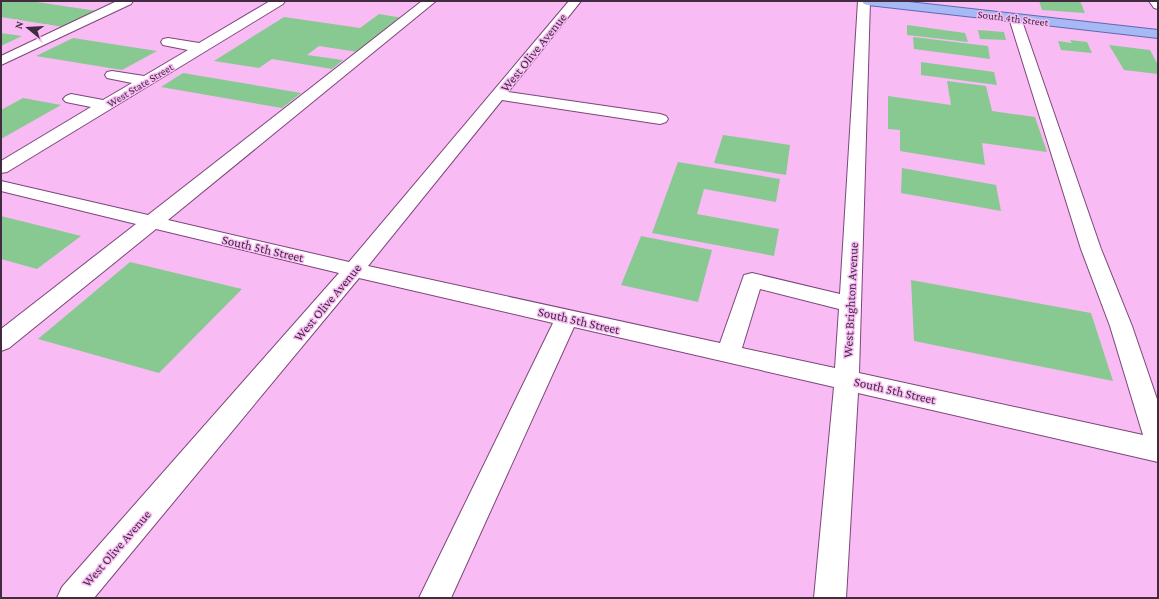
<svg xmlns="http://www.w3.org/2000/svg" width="1159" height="599" font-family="'Crimson Pro',serif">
	<rect width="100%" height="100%" fill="#f8bbf4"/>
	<path fill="#88c992" d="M1,1H30L97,11L63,27L1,17Z
		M1039,1H1080L1085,13L1042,10Z
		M379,14L403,18L358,52L319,46L307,55L343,60L332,69L272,59L259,68L214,61L284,17L360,28Z
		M907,25L965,33L968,42L907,35Z
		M978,30L1004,32L1006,40L980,39Z
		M1,33L22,36L1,46Z
		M913,37L988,46L990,59L914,49Z
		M73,38L157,51L122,70L36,56Z
		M1070,40L1087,42L1092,53L1061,50L1058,41L1072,43Z
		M1109,45L1150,50L1158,65V74L1124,70Z
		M921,62L994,72L997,85L921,75Z
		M183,73L301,93L282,108L161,87Z
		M947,81L986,86L992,111L1035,117L1047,152L982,143L985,165L900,151V130L888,129V96L951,105Z
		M23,98L61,105L1,139V110Z
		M723,135L790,145L786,175L714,163Z
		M678,162L780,179L776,202L704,189L697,214L779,229L774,256L652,233Z
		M902,168L996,185L1001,211L901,193Z
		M1,216L81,236L37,269L1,259Z
		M641,236L712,250L698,302L621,285Z
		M130,262L242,289L159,373L38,339Z
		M911,280L1091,313L1113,381L914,341Z"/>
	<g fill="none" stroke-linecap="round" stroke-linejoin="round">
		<defs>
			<path id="minor" d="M117,1H133L131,4L1,65V56Z
				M270,1H285L283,4L7,172L1,173V161L91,107L66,102L63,99L66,96L71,94L103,100L132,83L107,78L105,75L107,72L112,71L144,76L188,50L163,45L161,42L163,39L168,38L199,43Z
				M422,1H436L168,220L349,262L569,1H581L508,92L660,114L666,116L668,119L666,122L660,124L502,100L368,266L720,343L744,275L752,273L840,294L858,1H870L859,373L1143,435L1110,326L1081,249L1009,18L1011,15H1019L1021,18L1101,249L1132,326L1158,402V462L858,393L846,598H814L834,387L574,327L451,598H419L553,323L359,278L94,598H57L62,587L339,273L156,229L9,348L1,351V329L136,224L1,191V181L148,215ZM760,289L839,309L835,368L742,348Z
				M1149,1H1158V9L1154,8Z"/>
			<path id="major" d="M862,1H900L1158,30V38L868,5L864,4Z"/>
		</defs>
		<use href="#minor" stroke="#7c4679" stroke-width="2"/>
		<use href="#major" stroke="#5d69b0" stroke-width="2"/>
		<use href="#minor" fill="#fff" fill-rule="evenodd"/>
		<use href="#major" fill="#a7b9f4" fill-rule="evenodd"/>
	</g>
	<g text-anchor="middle" stroke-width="3" stroke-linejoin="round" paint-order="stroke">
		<g font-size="11" fill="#422a41" stroke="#f8bbf4">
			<text transform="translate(1013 18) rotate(7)" y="4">South 4th Street</text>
			<text transform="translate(140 85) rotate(-31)" y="4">West State Street</text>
		</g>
		<g font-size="13" fill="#422a41" stroke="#f8bbf4">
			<text transform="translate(533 52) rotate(-51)" y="5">West Olive Avenue</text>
			<text transform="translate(263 248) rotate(13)" y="5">South 5th Street</text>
			<text transform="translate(850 300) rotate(-87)" y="5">West Brighton Avenue</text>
			<text transform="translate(327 302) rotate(-50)" y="5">West Olive Avenue</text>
			<text transform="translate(579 320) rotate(13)" y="5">South 5th Street</text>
			<text transform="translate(895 390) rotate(13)" y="5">South 5th Street</text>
			<text transform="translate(116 548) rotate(-49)" y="5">West Olive Avenue</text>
		</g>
	</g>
	<rect width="1159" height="599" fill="none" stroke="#422a41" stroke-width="4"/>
	<g transform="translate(28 28) rotate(288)" stroke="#f8bbf4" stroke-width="3" paint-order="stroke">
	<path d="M0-3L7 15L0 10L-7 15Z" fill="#422a41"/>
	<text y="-6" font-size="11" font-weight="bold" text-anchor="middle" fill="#422a41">N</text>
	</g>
</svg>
